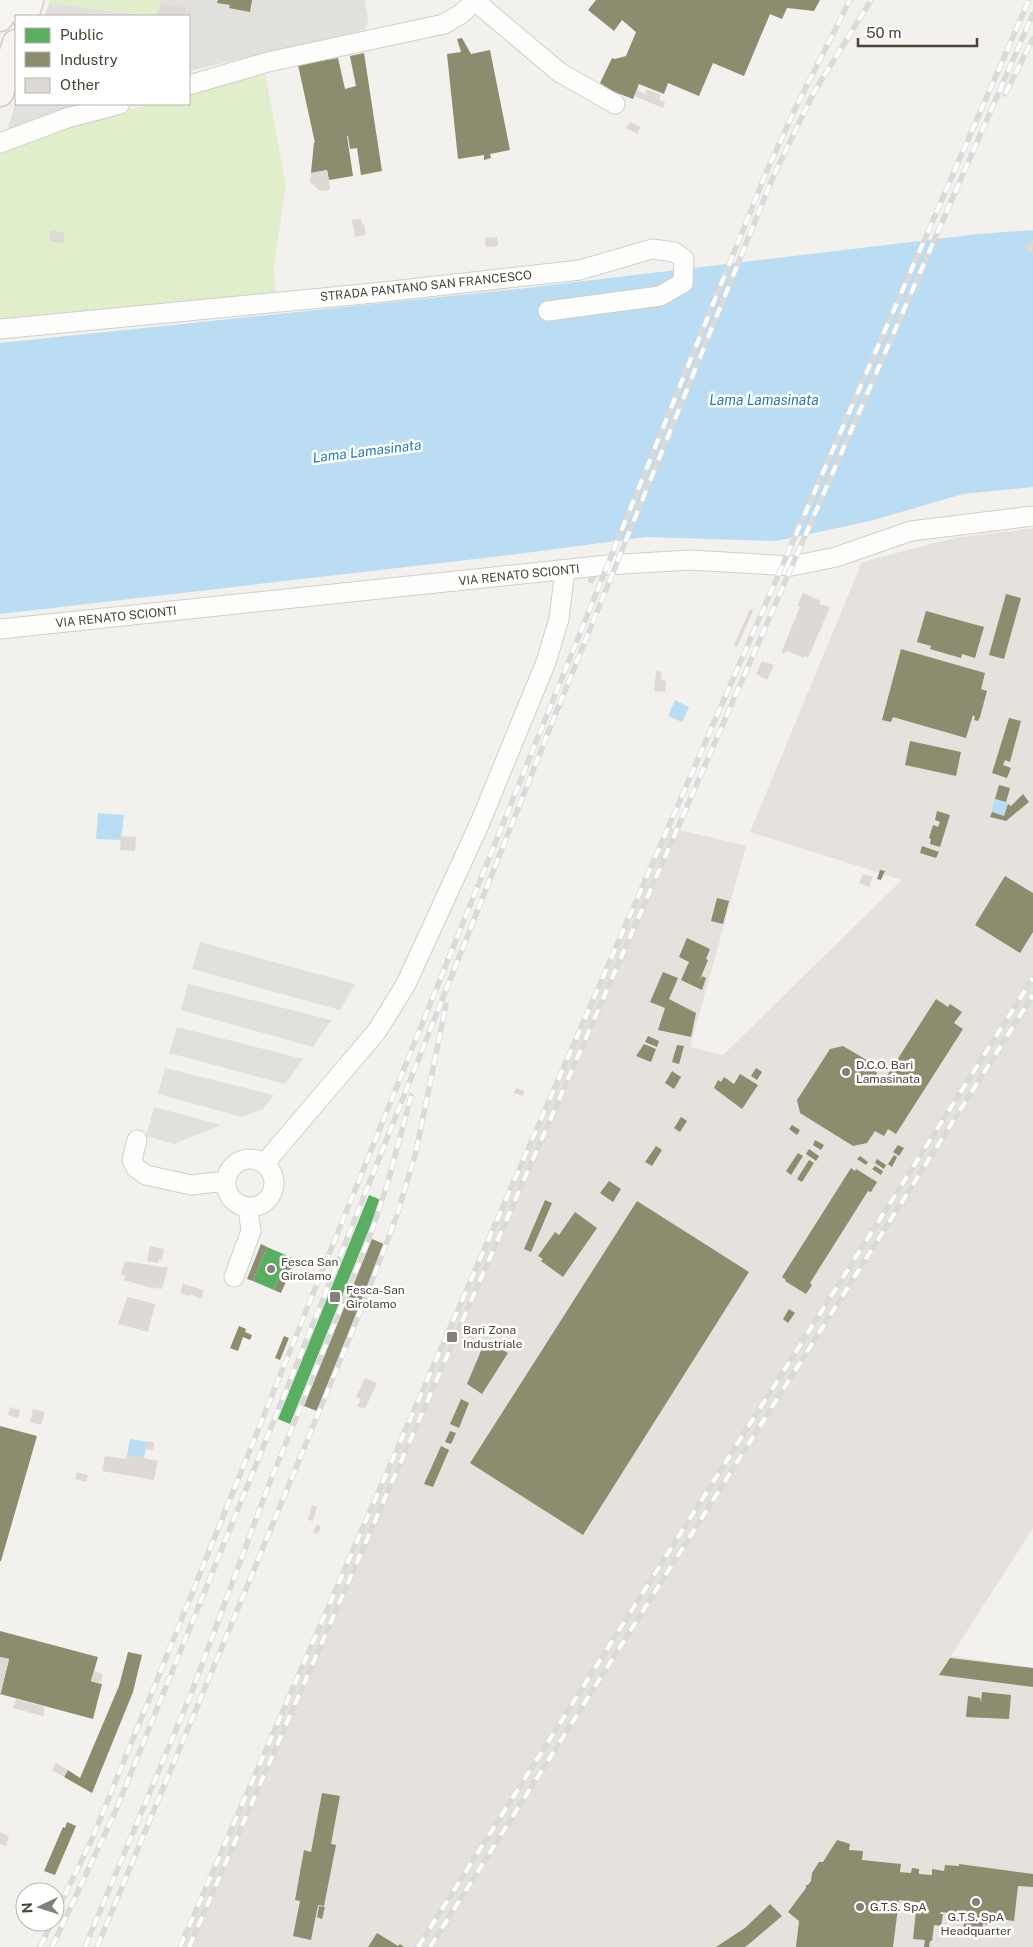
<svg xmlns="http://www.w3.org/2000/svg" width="1033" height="1947" font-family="'Public Sans',sans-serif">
	<rect width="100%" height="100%" fill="#f3f1ed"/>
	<path fill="#e5e1dc" d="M1033,528V1528L951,1656L1033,1668V1947H178L667,827L746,846L690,1047L723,1055L902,880L750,832L862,562L954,538Z"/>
	<path fill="#e0eecb" d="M50,0H161L156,16L49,3Z
		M265,73L286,185L274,265L275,295L0,325V150L67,126L150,104H189V93Z"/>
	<path fill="#e2e0dc" d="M161,0H365L368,21L365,30L189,71V16H156Z
		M49,3L151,16H45Z
		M16,102V104H88L7,130Z
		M200,942L355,984L340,1010L192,969Z
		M188,984L331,1020L313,1047L181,1010Z
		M177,1027L303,1059L285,1084L169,1053Z
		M165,1068L274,1095L263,1109L242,1117L158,1094Z
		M154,1107L221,1125L174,1144L146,1136Z"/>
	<path fill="#bbddf3" d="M1033,230V487L963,494L870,521L776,541L646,537L510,555L0,614V343L526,288L978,234Z
		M675,700L689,707L682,722L668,716Z
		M995,799L1008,803L1004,816L991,812Z
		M98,813L124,815L121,840L96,839Z
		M130,1439L147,1442L144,1458L127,1455Z"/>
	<path fill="#5aae61" d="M369,1195L381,1200L290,1424L278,1419Z
		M267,1247L288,1256L274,1290L253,1281Z"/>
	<path fill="#8c8c6e" d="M218,0H252L250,12L229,8L230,5L217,3Z
		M596,0H820L814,11L787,8L782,19L770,14L744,76L713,63L699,96L668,83L664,94L639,84L633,99L612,91L600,83L612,58L615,59L626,56L636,32L622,20L614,31L588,10Z
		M462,38L471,54L490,50L510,150L490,154L491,158L484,160V155L458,159L447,54L461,52L457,39Z
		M364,53L382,171L361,175L357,148L350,149L348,136H347L353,176L329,180L327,170L311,173L314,142L315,143L298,65L338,58L345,89L356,86L350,56Z
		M1006,594L1021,598L1004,659L989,655Z
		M926,611L984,627L975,658L962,654L961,658L930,649L931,646L917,642Z
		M901,649L985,673L981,689L987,691L980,717L978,721L974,720L975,717L973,715L966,738L893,717L891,722L882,720Z
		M1009,718L1021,721L1010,762L1005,760L1003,765L1011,768L1007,778L992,773Z
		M910,741L961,752L956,776L905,765Z
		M999,785L1010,788L1006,802L995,799Z
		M1023,794L1029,802L1006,821L990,817L992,812L1004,816L1008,804L1011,806Z
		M937,811L950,815L940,847L930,844L931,839L929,838L933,825L938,827L940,822L935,820Z
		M922,846L939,852L936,858L920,853Z
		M880,870L885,871L881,880L877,879Z
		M1005,876L1033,893V932L1020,953L975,925Z
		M717,898L729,901L723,924L711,921Z
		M687,938L710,949L706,959L708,960L698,984L702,976L706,978L702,990L681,980L689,962L679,957Z
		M663,972L678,978L669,999L696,1013L691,1037L658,1030L665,1008L650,1002Z
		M936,999L948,1007L950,1004L962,1012L954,1023L963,1029L896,1134L888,1129L884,1136L875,1131L867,1143L853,1146L800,1113L797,1100L830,1049L843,1046L875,1065L878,1079L883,1082Z
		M648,1036L659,1041L657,1047L645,1042Z
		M644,1044L656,1049L651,1062L636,1056Z
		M677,1045L684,1046L679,1064L672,1062Z
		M756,1068L762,1072L757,1080L751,1076Z
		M672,1071L681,1077L674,1089L665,1083Z
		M740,1074L758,1085L742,1109L714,1088L718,1080L721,1082L724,1077L734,1084Z
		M681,1117L687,1121L680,1132L674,1128Z
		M792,1125L800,1130L797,1135L789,1129Z
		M815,1140L824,1145L821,1150L813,1145Z
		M898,1145L904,1148L899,1156L893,1152Z
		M656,1146L662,1150L652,1166L645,1162Z
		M809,1149L819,1156L816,1161L806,1154Z
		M798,1153L803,1156L791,1175L786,1171Z
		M894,1155L897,1157L892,1167L888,1164Z
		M860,1156L868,1162L866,1165L857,1159Z
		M877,1159L886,1165L884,1169L875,1163Z
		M809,1160L814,1163L802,1182L797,1179Z
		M875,1166L883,1171L881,1175L872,1169Z
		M851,1168L855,1171L856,1169L877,1182L871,1192L868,1191L810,1283L812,1285L806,1294L785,1281L786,1280L782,1277Z
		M609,1181L621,1189L613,1202L600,1193Z
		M545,1200L552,1203L531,1252L524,1249Z
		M637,1201L749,1272L583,1535L470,1463Z
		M575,1212L597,1228L563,1277L541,1261L543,1259L538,1256L555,1232L559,1235Z
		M372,1239L384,1244L317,1411L304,1406Z
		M261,1244L267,1247L253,1281L247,1279Z
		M288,1256L296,1259L281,1293L274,1290Z
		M789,1309L795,1313L788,1323L783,1319Z
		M239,1326L246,1329L245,1332L252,1335L250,1340L243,1337L238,1351L230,1348Z
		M284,1336L289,1338L280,1360L275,1358Z
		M486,1339L508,1353L482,1394L467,1384Z
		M461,1399L469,1403L459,1428L450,1424Z
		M0,1426L37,1436L1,1561H0Z
		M450,1431L456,1433L451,1444L445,1442Z
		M441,1446L449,1450L433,1487L424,1484Z
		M0,1631L98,1657L91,1681L102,1684L93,1719L0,1694L9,1659L0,1657Z
		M128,1652L142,1655L133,1692L92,1793L64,1777L68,1770L80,1778L119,1686Z
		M950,1658L1033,1668V1687L939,1675Z
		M982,1692L1011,1695L1009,1719L966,1717L968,1696L980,1698L981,1702Z
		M322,1793L340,1796L331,1844L336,1845L324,1906L318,1905L311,1940L293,1936L300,1901L295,1900L304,1850L311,1852Z
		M67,1822L76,1826L55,1875L44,1871L63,1827L65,1828Z
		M837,1840L850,1844L849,1850L863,1851L862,1860L901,1864L900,1872L911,1873L912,1868L919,1869V1874L932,1875V1869L944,1871L945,1865L959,1866V1864L1033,1874V1887L1018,1886L1014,1921L992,1918L991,1925L983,1924V1928L974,1927L973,1931L963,1930L965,1915L941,1912L940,1914H943L941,1926L934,1925L932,1941H930L929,1947H924L925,1940L913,1939L916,1911L924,1912L925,1903L899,1900L893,1947H796L799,1921L788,1912L806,1888V1885H808L811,1881L812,1873L819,1862H823Z
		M770,1904L782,1916L749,1944L745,1947H716L745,1928Z
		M319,1906L325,1907L322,1919L317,1917Z
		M377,1933L398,1946L400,1944L404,1947H368Z"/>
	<path fill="#dddad5" d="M160,4L186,8L185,16H158Z
		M647,89L661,95L659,100L665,102L663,108L634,96L637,90L645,94Z
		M630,122L641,127L637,134L626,128Z
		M327,170L330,190L320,191L310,182L311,173Z
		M361,219L362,225L364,224L366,235L355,237L352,220Z
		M51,230L65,233L63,244L49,240Z
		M497,237L498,246L486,247L485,238Z
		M1033,242V251L1027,252L1026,243Z
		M589,575L596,577L593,584L588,582Z
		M803,593L821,601L819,604L830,607L808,658L805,656L804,658L788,651L783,654L781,653L800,607L797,606Z
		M750,609L753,611L737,647L734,645Z
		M762,661L774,665L767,680L756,674Z
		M656,671L662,672L661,680L666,681L665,692L654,691Z
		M121,836L136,837L135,851L120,850Z
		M863,874L873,877L869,887L859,883Z
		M516,1088L524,1091L523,1096L514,1093Z
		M150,1246L164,1249L162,1260L159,1259L158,1263L147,1261Z
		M125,1261L168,1268L162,1289L156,1287L155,1289L124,1280L126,1276L121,1274Z
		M183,1284L204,1290L201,1299L191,1294L190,1296L180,1293Z
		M127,1297L155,1304L148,1332L118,1324Z
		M365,1378L377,1383L365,1409L357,1406L361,1399L356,1397Z
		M10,1407L20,1410L18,1418L8,1415Z
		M33,1409L45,1412L41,1425L30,1422Z
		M147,1441L154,1442L153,1450L145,1449Z
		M127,1455L158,1461L154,1480L102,1471L105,1456L126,1459Z
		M77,1472L88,1475L86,1482L75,1479Z
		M312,1505L317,1507L313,1521L308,1520Z
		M317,1524L321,1527L318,1534L313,1532Z
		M0,1657L9,1659L1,1693H0Z
		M94,1671L103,1674L100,1684L91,1681Z
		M16,1699L45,1707L43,1716L13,1708Z
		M56,1763L68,1770L64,1777L52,1770Z
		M0,1832L9,1836L6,1846L0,1844Z"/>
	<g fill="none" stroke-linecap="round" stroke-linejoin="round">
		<defs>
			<path id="minor" d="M475,1L559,72L615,104
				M189,85L268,62L444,24L461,14L476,0
				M0,143L67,118L120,104
				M0,329L374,293L580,270L652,249L674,252L684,259L683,283L660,296L548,311
				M0,629L607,565L690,560L792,566L836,557L911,531L1033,516
				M137,1140L132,1160L136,1168L146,1175L191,1185L226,1181
				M226 1183a24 24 0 1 1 48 0a24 24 0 1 1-48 0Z
				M264,1164L377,1031L406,984L479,825L546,662L559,619L565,570
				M234,1277L251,1231L248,1208"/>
			<path id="secondary" d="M25,16L30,0
				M0,18L6,0
				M0,93L16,43"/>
		</defs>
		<use href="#minor" stroke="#d1cfca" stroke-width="21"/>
		<use href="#secondary" stroke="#d3cec3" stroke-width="29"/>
		<use href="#minor" stroke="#fdfdfc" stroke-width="19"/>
		<use href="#secondary" stroke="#f7f5f0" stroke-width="26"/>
		<defs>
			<path id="rail" d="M1005,94L1033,39
				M55,1915L92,1839L157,1680L766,173L795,109L850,0
				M40,1947L52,1922
				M52,1947L116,1810L328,1287L554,718L773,177L813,94L871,0
				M85,1947L191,1694L268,1487L370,1236L388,1182L411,1096
				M97,1947L239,1606L358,1317L396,1218L416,1152L446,1005
				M180,1947L1029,0
				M189,1947L1033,14
				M418,1947L1033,978
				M430,1947L1033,995"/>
		</defs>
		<use href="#rail" stroke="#dadad9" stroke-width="5.5"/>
		<use href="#rail" stroke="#fff" stroke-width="4" stroke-dasharray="11" stroke-linecap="butt"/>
	</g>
	<g fill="#858077" stroke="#fff" stroke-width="2">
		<circle cx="846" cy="1072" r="5"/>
		<circle cx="271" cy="1269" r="5"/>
		<rect x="329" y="1291" width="12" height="12" rx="2.5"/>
		<rect x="446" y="1331" width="12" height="12" rx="2.5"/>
		<circle cx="976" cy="1902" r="5"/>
		<circle cx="860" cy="1907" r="5"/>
	</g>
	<g text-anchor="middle" stroke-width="5" stroke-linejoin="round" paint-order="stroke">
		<g font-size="12" fill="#4a4337" stroke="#fff">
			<text transform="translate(426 286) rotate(-6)" y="4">STRADA PANTANO SAN FRANCESCO</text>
			<text transform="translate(519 575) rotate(-6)" y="4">VIA RENATO SCIONTI</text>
			<text transform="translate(116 617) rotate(-6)" y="4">VIA RENATO SCIONTI</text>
		</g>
		<g font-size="12" fill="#4a4337" stroke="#fff" text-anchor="start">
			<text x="856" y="1069">D.C.O. Bari<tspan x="856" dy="14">Lamasinata</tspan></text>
			<text x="281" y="1266">Fesca San<tspan x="281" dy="14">Girolamo</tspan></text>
			<text x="346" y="1294">Fesca-San<tspan x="346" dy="14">Girolamo</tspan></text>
			<text x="463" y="1334">Bari Zona<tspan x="463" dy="14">Industriale</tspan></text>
			<text x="870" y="1911">G.T.S. SpA</text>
			<text x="976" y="1921" text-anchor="middle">G.T.S. SpA<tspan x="976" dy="14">Headquarter</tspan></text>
		</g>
		<g font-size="14" font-style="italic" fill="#277ab6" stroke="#fff">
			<text x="764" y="405">Lama Lamasinata</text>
			<text transform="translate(367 451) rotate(-7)" y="5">Lama Lamasinata</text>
		</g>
	</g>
	<rect x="15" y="15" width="175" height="90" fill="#ffffff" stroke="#b7b4af"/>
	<rect x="25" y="28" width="25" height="15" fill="#5aae61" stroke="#b7b4af"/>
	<text x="60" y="40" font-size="15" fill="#4a4337">Public</text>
	<rect x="25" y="52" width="25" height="15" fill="#8c8c6e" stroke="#b7b4af"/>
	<text x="60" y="65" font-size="15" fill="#4a4337">Industry</text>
	<rect x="25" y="78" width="25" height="15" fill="#dddad5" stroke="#b7b4af"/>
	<text x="60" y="90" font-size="15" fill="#4a4337">Other</text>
	<g transform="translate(40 1907) rotate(266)"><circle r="24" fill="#ffffff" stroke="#b7b4af"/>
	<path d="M0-4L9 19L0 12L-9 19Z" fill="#858077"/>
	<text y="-8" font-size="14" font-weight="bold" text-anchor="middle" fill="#4a4337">N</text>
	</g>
	<path d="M858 38v8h119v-8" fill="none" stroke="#4a4337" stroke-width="2.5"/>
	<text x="866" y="38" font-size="15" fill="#4a4337" stroke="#ffffff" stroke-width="4" paint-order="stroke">50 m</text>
</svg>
